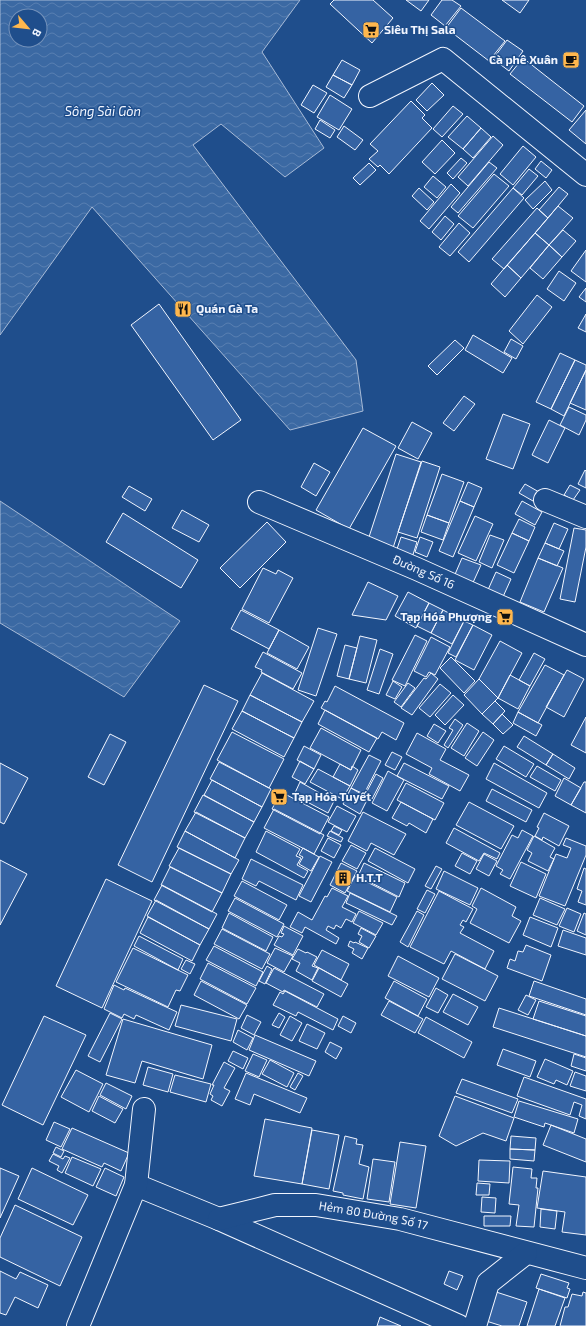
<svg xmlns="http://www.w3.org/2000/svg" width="586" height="1326" font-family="'Exo 2',sans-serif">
	<defs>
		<pattern id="water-waves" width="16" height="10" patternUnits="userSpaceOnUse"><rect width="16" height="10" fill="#3b69a3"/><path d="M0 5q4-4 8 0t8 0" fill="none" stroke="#587fb1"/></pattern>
	</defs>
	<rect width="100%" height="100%" fill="#1f4e8c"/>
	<path fill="url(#water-waves)" stroke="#a8bbd7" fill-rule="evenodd" d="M0,0H300L262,52L324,148L285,177L221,124L193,145L356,360L363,411L290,430L92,207L0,335ZM16,16H40V40H16Z
		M0,501L180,621L124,697L0,623Z"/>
	<path fill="#3563a3" stroke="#f2f6ff" d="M334,0H373L393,18L372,43L330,4Z
		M406,0H429L421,11Z
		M442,0H452L461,6L445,26L431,15Z
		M502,0H529L520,13Z
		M461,8L505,41L489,61L446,28Z
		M507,40L523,51L509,71L493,59Z
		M523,58L584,106L572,122L510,74Z
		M342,60L360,70L352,85L333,75Z
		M333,75L352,85L344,98L326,87Z
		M432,83L444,95L427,111L416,100Z
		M313,85L327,93L314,113L301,105Z
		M330,95L352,109L339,130L317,117Z
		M411,101L425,115L422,118L432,128L389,174L380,165L378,167L369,159L378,151L370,144Z
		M453,106L463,114L442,137L433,129Z
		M586,110V144L569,130Z
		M467,116L481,128L463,149L448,137Z
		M320,120L335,130L330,138L315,129Z
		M344,126L363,140L355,150L337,137Z
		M481,128L491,137L473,158L463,149Z
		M493,136L503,145L468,186L458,177Z
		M442,140L455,153L435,174L422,162Z
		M523,146L536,157L513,185L500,174Z
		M461,158L467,163L453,179L447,173Z
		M541,161L552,170L546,178L535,169Z
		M489,162L497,168L458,213L451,207Z
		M369,163L376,170L360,185L353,178Z
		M529,169L538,176L522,195L513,188Z
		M494,174L509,186L473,228L458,216Z
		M433,176L446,187L437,198L424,187Z
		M545,181L552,190L533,209L525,200Z
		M451,184L460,193L429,229L420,221Z
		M559,187L568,194L548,218L539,210Z
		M419,188L434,202L427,210L412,196Z
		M513,188L524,198L469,262L458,252Z
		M558,206L573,218L549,245L535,233Z
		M537,208L548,218L504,269L492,259Z
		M445,216L454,224L441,240L432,232Z
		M459,223L470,233L450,256L439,247Z
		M563,230L576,241L562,257L549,245Z
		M535,233L549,245L521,278L507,265Z
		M549,245L562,257L543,279L530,268Z
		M586,250V282L571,271Z
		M507,265L521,278L505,297L491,284Z
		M559,271L576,283L564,301L547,289Z
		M586,288V302L579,297Z
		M537,295L552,307L523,344L509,331Z
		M159,304L241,420L213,440L131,325Z
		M586,314V332L578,328Z
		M473,335L512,358L503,373L465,350Z
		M511,339L523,346L516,359L504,352Z
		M455,340L464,348L437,375L428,366Z
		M560,353L575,360L551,409L536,402Z
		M575,360L586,365V370L564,416L551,409Z
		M586,370V410L570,403Z
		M464,396L475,404L454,431L443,423Z
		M569,407L586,415V420L579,435L560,425Z
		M503,414L530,424L513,469L486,459Z
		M549,420L565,428L548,463L532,455Z
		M412,422L432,433L418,459L398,448Z
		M363,428L396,446L349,529L316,510Z
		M396,454L421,462L393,548L368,540Z
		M422,461L440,467L417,538L398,532Z
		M314,463L330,472L316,496L301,487Z
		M585,470L586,471V488L578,484Z
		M442,474L464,482L449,523L427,515Z
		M468,482L482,488L474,507L460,501Z
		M525,484L539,492L533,501L519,493Z
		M570,485L580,490L573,500L564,495Z
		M129,486L152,499L145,511L122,497Z
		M460,501L474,507L453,557L439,551Z
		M522,501L542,512L535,525L515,514Z
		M182,510L209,525L199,542L172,528Z
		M123,513L198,560L181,588L106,542Z
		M427,515L449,523L443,540L421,532Z
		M475,516L493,524L476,561L458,553Z
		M519,519L535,527L529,541L512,533Z
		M267,522L286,542L240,588L220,568Z
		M554,523L568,529L559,549L545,543Z
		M574,528L586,530V547L575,602L560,599Z
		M512,533L529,541L514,573L497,565Z
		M490,535L504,540L492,568L479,562Z
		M401,537L417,542L410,564L394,558Z
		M420,537L433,542L427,557L415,552Z
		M545,543L564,551L557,566L538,558Z
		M462,558L481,565L471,587L453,579Z
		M538,558L563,568L544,612L520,602Z
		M263,568L276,574L278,570L293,578L269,623L242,609Z
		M496,572L511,579L502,599L487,592Z
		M368,582L398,596L386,620L352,615Z
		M408,592L429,603L416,628L395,616Z
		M429,603L443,610L431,633L417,626Z
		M241,610L279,630L269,649L231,629Z
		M443,610L464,621L452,644L431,633Z
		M464,621L473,625L456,657L448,653Z
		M473,625L492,635L474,670L455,660Z
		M318,628L337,634L316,696L298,690Z
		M279,630L309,647L297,669L267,653Z
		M415,635L427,641L405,686L392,680Z
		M360,636L377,640L366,683L349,679Z
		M431,637L450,647L435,675L429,672L426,677L414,671Z
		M500,641L522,653L498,698L479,679Z
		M345,645L357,648L349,679L337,676Z
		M380,649L393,654L379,694L367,690Z
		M263,652L302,673L293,689L261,672L262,670L255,667Z
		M534,653L545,659L530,686L519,680Z
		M451,657L475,681L464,693L440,668Z
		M545,665L564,675L538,723L518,712Z
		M567,670L584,679L564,717L546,707Z
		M262,673L314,701L302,722L250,695Z
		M431,673L438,679L412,715L401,708L424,678L426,679Z
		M510,675L530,686L518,709L498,698Z
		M479,679L498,698L482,714L464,695Z
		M393,681L402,687L395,699L386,695Z
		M408,683L415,688L401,707L394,702Z
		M440,684L451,693L430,717L419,708Z
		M204,685L238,701L152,882L118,865Z
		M335,686L404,723L396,740L382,732L378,739L321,708L325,701L327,702Z
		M250,695L302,722L294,738L242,711Z
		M453,695L464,705L445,725L435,715Z
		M495,701L505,711L493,724L482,714Z
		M325,710L377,738L369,752L318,724Z
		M242,711L294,738L284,757L232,729Z
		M518,712L542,725L536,736L513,723Z
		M502,714L513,725L503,734L493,724Z
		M586,717V753L571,745Z
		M455,719L463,725L448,748L444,745L453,730L449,728Z
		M467,723L479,731L464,756L451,748Z
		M434,724L446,731L438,743L427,736Z
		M321,728L361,750L351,770L310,748Z
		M232,732L284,759L269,788L217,760Z
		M483,732L494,740L477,766L465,758Z
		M417,733L446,749L440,760L469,775L460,791L429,774L432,768L406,754Z
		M110,734L126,742L104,785L88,777Z
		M524,736L553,754L546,765L517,747Z
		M304,746L321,755L314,769L297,760Z
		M504,746L534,764L526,777L496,759Z
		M392,752L402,757L395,770L385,765Z
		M553,754L575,768L569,779L546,765Z
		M369,755L381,761L364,794L351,788Z
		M300,761L314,769L305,784L292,777Z
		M219,762L271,789L262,807L210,779Z
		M0,763L28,778L4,824L0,822Z
		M404,763L449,786L442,799L397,776Z
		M494,763L547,793L539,808L486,779Z
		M340,764L351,770L352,766L358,770L350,786L333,777Z
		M537,766L561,780L555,791L530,777Z
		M318,769L350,786L342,799L310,782Z
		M388,771L404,780L387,811L372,803Z
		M376,774L383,778L372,799L365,795Z
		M564,778L581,788L571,805L555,796Z
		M212,780L262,807L254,822L204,795Z
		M300,782L334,801L328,813L294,795Z
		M584,782H586V813L571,805Z
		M406,783L444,803L435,820L397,800Z
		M351,788L368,798L360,814L343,804Z
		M492,789L532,810L526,822L486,801Z
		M281,792L329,817L320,834L272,809Z
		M203,795L254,822L245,838L194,812Z
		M401,802L433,819L426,833L409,823L407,826L392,818Z
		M469,802L514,826L501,849L456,825Z
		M337,806L356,816L347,832L328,822Z
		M274,809L324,835L314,854L264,828Z
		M196,812L245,838L235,858L185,831Z
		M363,812L406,834L394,855L371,843L367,851L348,841Z
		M544,813L569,826L559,846L543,837L542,840L535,836L539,828L537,827Z
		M334,826L342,830L339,835L331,831Z
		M454,828L500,853L497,859L484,853L479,861L446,843Z
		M522,830L533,836L510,879L500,874L503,870L496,866L512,835L518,838Z
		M185,831L239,860L231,874L177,847Z
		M266,831L300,849L296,856L301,858L297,865L308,871L304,878L256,852Z
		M330,831L343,838L341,842L327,836Z
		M534,836L555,848L550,857L554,859L548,871L528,861L532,853L527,850Z
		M328,838L341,845L334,858L321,851Z
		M566,838L586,846V855L565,906L539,896L556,854L567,858L571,848L563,845Z
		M351,845L366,853L357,869L342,861Z
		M179,848L231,874L222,893L169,866Z
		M303,848L319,857L311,871L299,864L303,857L299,855Z
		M375,848L415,869L408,883L368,861Z
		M462,853L477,861L470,874L455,866Z
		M484,854L497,861L489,876L476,869Z
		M320,856L332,862L311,902L299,896Z
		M251,859L303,885L296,900L259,881L256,886L242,879Z
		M0,860L27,874L0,925Z
		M521,862L546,874L536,898L510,886Z
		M341,863L357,871L345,893L330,885Z
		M364,863L405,883L399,897L358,876Z
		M436,866L442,869L431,889L425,886Z
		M170,867L222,893L212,912L161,885Z
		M584,868L586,869V905L578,902L582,891L577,889Z
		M444,871L478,888L470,905L436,889Z
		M355,876L397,897L390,912L347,891Z
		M106,879L152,901L102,1008L56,986Z
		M242,881L287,905L279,920L234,896Z
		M162,885L217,914L209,929L154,900Z
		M332,888L348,896L342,907L356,914L352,922L346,919L341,928L336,925L334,929L328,926L326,930L339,938L336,944L305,927L302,933L290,927L298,912L312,920L325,896L327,897Z
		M481,888L516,907L512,916L521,921L509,943L470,923L477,909L472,906Z
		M427,890L435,894L425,913L417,909Z
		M439,891L473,909L466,922L463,920L460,925L464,927L460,933L494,951L485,969L451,951L444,964L410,947Z
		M350,893L397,916L392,925L346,903Z
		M235,898L284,924L277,937L228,911Z
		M540,898L565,909L557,925L533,915Z
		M156,900L209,929L200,945L147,916Z
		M567,908L581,914L574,932L559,926Z
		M359,911L383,923L376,935L353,923Z
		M417,911L424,915L408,947L400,942Z
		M229,913L273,937L266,951L222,928Z
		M584,913L586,914V935L577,931Z
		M148,917L200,945L192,961L140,933Z
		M530,917L558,928L551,947L523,935Z
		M284,926L303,936L293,955L274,945L279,936L282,937L284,934L281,933Z
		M361,928L376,936L369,948L359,942L362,936L358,934Z
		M222,929L270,954L262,969L214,944Z
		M563,930L586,938V955L558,946Z
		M139,936L183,959L178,970L134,946Z
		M350,941L354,943L355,942L368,948L362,959L352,953L354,949L348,946Z
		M526,945L551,955L542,981L507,968L510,959L515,961L518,951L523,952Z
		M214,946L263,972L256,986L206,960Z
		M133,948L188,975L180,991L176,990L168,1007L116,982Z
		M275,948L293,956L284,972L267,963Z
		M298,949L306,953L307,952L317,957L312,966L318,968L312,980L296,971L300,963L292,959Z
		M322,950L349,964L341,980L314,965Z
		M455,954L498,976L485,1001L442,979Z
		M398,956L439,978L429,997L388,976Z
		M186,960L195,964L190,974L181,969Z
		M208,963L256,988L247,1004L200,979Z
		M267,966L272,969L265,984L259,981Z
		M274,968L324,994L317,1007L284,990L283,992L266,983Z
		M319,968L348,984L341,997L312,981Z
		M201,981L247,1005L239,1019L194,995Z
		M394,981L427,999L418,1016L385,998Z
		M534,981L586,999V1015L529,996Z
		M114,985L124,990L125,988L177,1012L169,1030L136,1015L134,1019L124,1014L122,1018L104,1009Z
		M436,988L448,995L438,1013L426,1007Z
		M285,991L338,1019L333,1030L298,1012L296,1016L273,1005L280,992L283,994Z
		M453,994L478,1007L468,1025L443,1012Z
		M526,995L536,1000L528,1015L518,1010Z
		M389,1001L423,1019L415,1033L381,1015Z
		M539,1001L586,1016V1036L533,1019Z
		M181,1005L237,1019L231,1041L175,1026Z
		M499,1008L586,1036V1057L493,1027Z
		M110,1013L122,1019L100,1062L88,1056Z
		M279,1013L285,1017L279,1028L272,1025Z
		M247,1015L261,1022L254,1035L241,1028Z
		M44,1016L86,1035L43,1125L2,1105Z
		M290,1016L302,1023L292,1041L280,1035Z
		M343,1016L356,1023L351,1033L338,1026Z
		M426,1017L472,1042L464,1058L418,1033Z
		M123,1019L212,1045L203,1079L142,1061L135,1083L106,1075Z
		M307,1024L325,1033L317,1049L299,1041Z
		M238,1030L253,1038L247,1050L233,1042Z
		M255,1035L316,1061L309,1076L249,1050Z
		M330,1042L342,1048L336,1059L325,1052Z
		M503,1049L536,1061L530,1077L497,1065Z
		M233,1051L248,1058L243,1069L228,1061Z
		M253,1054L267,1060L259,1077L245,1071Z
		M574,1054L586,1058V1071L571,1066Z
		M545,1059L573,1071L567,1085L556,1080L554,1084L537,1077Z
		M270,1060L294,1073L287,1087L262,1074Z
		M224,1062L235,1068L224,1088L230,1091L222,1106L211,1100L213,1096L210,1094L214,1085H212Z
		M148,1067L173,1074L168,1092L143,1085Z
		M76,1070L103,1084L89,1112L61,1097Z
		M575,1072L586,1076V1091L570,1086Z
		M246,1073L307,1098L300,1113L254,1094L250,1105L235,1099Z
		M298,1073L303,1076L295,1090L290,1087Z
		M175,1075L211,1084L206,1102L170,1092Z
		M524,1077L586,1099V1119L579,1116L582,1105L574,1102L570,1115L517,1096Z
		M462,1079L518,1099L512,1113L456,1093Z
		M106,1083L132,1096L126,1109L100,1095Z
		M99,1096L123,1109L115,1123L92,1111Z
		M455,1096L514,1118L506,1141L483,1133L456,1146L439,1136Z
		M519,1101L578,1119L574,1133L545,1123L544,1127L514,1117Z
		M265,1119L312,1128L302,1184L254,1176Z
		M54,1122L70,1129L61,1147L46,1140Z
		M551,1125L586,1139V1162L543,1145Z
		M72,1128L129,1153L121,1171L104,1163L102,1167L62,1149Z
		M312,1130L339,1135L329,1189L302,1184Z
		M345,1136L357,1139L356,1144L363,1145L359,1164L369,1167L363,1199L343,1195V1193L333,1191Z
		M511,1136L536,1138L535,1150L510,1149Z
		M400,1142L426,1146L416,1208L390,1204Z
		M56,1147L64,1151L61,1157L53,1153Z
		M510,1149L535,1150L534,1161L510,1159Z
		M53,1154L63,1159L65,1156L70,1158L62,1173L57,1170L59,1166L49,1161Z
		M72,1157L101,1169L93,1186L65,1173Z
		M373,1159L395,1162L389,1202L367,1199Z
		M479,1160L510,1161L509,1183L478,1181Z
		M513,1167L532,1169L531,1178H537L536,1188H538L534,1227L516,1226L519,1205L509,1204Z
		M0,1168L19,1176L0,1218Z
		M32,1168L88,1195L73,1225L18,1199Z
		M105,1168L124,1177L116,1196L96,1187Z
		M543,1171L586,1177V1235L562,1232L565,1212L537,1208Z
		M477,1183L490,1184L489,1195H476Z
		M482,1197L496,1198L495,1213L481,1212Z
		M15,1205L82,1237L60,1286L0,1257V1238Z
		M541,1209L557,1211L555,1229L540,1227Z
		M484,1216H511L510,1226H484Z
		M0,1271L16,1279L20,1272L48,1285L38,1308L15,1297L6,1315L0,1313Z
		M449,1271L463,1276L457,1290L444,1284Z
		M541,1274L569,1283L567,1288L570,1289L567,1298L536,1288Z
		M539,1289L565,1298L555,1326H527Z
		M493,1291L527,1302L519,1326H502L483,1320Z
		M583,1292L586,1293V1326H560L565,1307H568L572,1294L582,1296Z
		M380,1317L401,1326H377Z"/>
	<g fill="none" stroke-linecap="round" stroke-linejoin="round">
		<defs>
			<g id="street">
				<path d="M370,96L443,59L586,175"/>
				<path d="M545,500L586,517"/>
				<path id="s1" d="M259,502L417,569L586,645"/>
				<path d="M136,1185L219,1219L459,1326"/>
				<path id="s2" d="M219,1219L275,1205H316L400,1219L586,1268"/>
				<path d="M78,1326L136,1185L144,1109"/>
				<path d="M475,1326L488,1283L526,1253"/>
			</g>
		</defs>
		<use href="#street" stroke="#f2f6ff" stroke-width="24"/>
		<use href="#street" stroke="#1f4e8c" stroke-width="22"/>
	</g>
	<defs>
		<symbol id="supermarket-square" viewBox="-11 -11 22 22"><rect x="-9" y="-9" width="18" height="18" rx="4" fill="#ffb74d" stroke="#1f4e8c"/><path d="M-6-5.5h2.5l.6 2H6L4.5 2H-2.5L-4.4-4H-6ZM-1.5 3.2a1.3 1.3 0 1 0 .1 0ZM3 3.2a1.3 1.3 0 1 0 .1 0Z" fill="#111"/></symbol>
		<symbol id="cafe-square" viewBox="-11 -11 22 22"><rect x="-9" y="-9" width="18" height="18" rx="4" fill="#ffb74d" stroke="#1f4e8c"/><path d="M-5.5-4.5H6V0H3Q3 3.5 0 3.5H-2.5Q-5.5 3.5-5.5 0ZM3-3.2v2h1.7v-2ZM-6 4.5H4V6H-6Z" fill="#111"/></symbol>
		<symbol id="restaurant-square" viewBox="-11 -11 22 22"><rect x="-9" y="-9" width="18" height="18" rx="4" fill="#ffb74d" stroke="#1f4e8c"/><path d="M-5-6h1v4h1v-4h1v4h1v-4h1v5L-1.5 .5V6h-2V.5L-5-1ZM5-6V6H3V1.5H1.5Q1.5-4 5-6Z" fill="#111"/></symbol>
		<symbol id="building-square" viewBox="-11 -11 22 22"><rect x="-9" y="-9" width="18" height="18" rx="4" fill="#ffb74d" stroke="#1f4e8c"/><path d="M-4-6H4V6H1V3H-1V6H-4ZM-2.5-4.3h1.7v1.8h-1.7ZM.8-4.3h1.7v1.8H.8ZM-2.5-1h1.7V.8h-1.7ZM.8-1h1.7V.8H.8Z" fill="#111"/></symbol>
	</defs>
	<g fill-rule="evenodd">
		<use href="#supermarket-square" x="361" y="20" width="20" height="20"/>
		<use href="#cafe-square" x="561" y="50" width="20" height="20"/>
		<use href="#restaurant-square" x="173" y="299" width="20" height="20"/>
		<use href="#supermarket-square" x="495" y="607" width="20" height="20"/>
		<use href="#supermarket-square" x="269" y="787" width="20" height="20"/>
		<use href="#building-square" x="333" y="868" width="20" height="20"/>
	</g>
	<g text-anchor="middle" stroke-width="3" stroke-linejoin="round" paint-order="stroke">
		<g font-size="12" font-weight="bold" fill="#f2f6ff" stroke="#1f4e8c" text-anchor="start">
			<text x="384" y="34">Siêu Thị Sala</text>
			<text x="558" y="64" text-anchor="end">Cà phê Xuân</text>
			<text x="196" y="313">Quán Gà Ta</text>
			<text x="492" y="621" text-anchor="end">Tạp Hóa Phượng</text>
			<text x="292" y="801">Tạp Hóa Tuyết</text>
			<text x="356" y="882">H.T.T</text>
		</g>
		<g font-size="12" fill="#f2f6ff" stroke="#1f4e8c">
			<text dy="4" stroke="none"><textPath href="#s1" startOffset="179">Đường Số 16</textPath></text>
			<text dy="4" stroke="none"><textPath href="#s2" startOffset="157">Hẻm 80 Đường Số 17</textPath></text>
		</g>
		<g font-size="13" font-style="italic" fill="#f2f6ff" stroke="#1f4e8c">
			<text x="103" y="116">Sông Sài Gòn</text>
		</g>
	</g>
	<g transform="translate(28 28) rotate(118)"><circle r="19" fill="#1f4e8c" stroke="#7391ba"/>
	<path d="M0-3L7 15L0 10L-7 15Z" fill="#ffb74d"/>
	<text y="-6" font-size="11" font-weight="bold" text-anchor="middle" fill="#f2f6ff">B</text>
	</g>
</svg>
